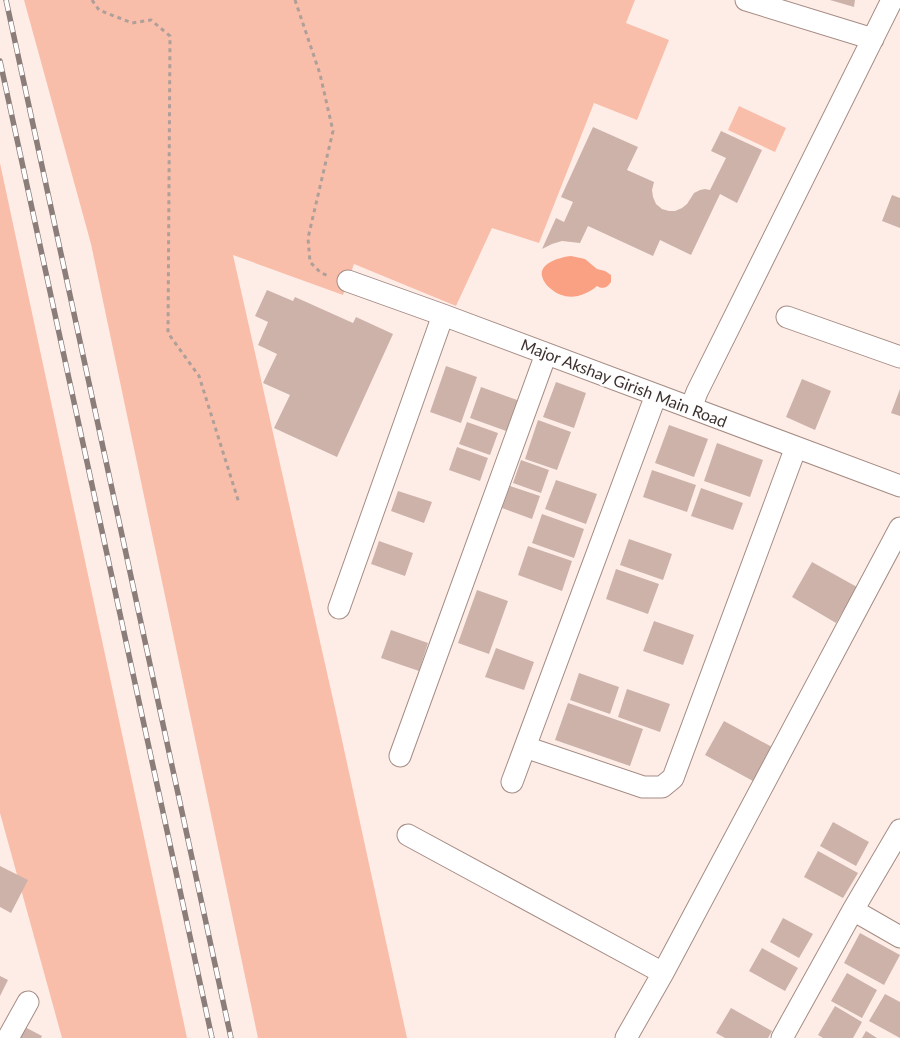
<svg xmlns="http://www.w3.org/2000/svg" width="900" height="1038" font-family="Lato,sans-serif">
	<rect width="100%" height="100%" fill="#feede7"/>
	<path fill="#f9beaa" d="M24,0H635L626,23L669,40L637,120L594,103L539,243L492,228L456,306L354,264L343,295L233,255L337,717L407,1038H258L91,244Z
		M739,106L786,128L775,152L728,130Z
		M0,163L187,1038H62L0,813Z"/>
	<path fill="#faa083" d="M571,256L585,259L597,269L605,271L611,275V282C608,287 603,290 597,286C583,298 565,301 551,289C547,286 543,281 542,276C539,263 561,257 571,256Z"/>
	<path fill="#cdb2aa" d="M830,0H855L854,7Z
		M593,127L638,147L627,170L654,182L652,190L653,197L656,204L662,209L669,211H675L682,208L687,204L694,193L700,190L705,189L710,190L726,158L711,151L721,131L762,150L737,203L720,194L691,255L660,240L653,256L588,226L580,243L562,241L552,244L542,249L556,218L564,222L573,202L561,197Z
		M892,195L900,198V228L882,221Z
		M267,290L293,301L295,297L353,323L356,317L393,334L337,457L274,428L290,395L263,383L277,354L258,345L268,322L255,316Z
		M446,366L477,377L461,423L430,412Z
		M802,379L831,391L815,430L786,417Z
		M556,382L586,393L574,428L543,417Z
		M481,387L520,401L509,432L470,418Z
		M900,389V416L891,413Z
		M538,420L571,432L557,470L525,459Z
		M467,422L498,433L490,455L459,444Z
		M669,425L708,439L694,477L655,463Z
		M717,443L763,460L750,497L704,481Z
		M457,447L488,458L480,481L449,470Z
		M521,460L549,470L541,493L513,483Z
		M652,470L696,485L687,512L643,497Z
		M556,480L597,494L586,524L545,509Z
		M510,486L540,496L532,519L502,508Z
		M701,488L743,503L733,530L691,516Z
		M398,491L432,502L424,523L391,511Z
		M542,514L584,529L574,558L532,543Z
		M629,539L672,554L663,580L620,565Z
		M379,541L413,553L405,576L371,564Z
		M528,546L572,561L562,591L518,575Z
		M812,562L857,587L836,623L792,597Z
		M616,569L659,584L648,614L606,599Z
		M477,590L508,601L489,654L458,643Z
		M654,621L694,635L683,665L643,651Z
		M391,630L428,643L419,671L381,658Z
		M496,648L534,662L524,690L485,677Z
		M579,673L619,687L610,714L570,700Z
		M627,689L670,704L660,732L618,717Z
		M568,703L643,729L630,766L555,740Z
		M724,721L772,747L753,781L705,755Z
		M833,822L869,842L856,866L820,846Z
		M818,851L858,873L843,898L804,877Z
		M0,866L28,880L11,913L0,907Z
		M783,918L813,934L799,958L770,942Z
		M860,933L900,955L884,985L844,963Z
		M762,948L798,968L785,991L749,971Z
		M847,973L877,990L862,1018L831,1001Z
		M0,976L8,980L0,996Z
		M885,994L900,1002V1038L869,1021Z
		M835,1006L862,1022L853,1038H823L818,1035Z
		M731,1008L772,1031L768,1038H725L716,1033Z
		M19,1024L42,1036L41,1038H12Z
		M866,1031L877,1038H862Z"/>
	<g fill="none" stroke-linecap="round" stroke-linejoin="round">
		<defs>
			<path id="street" d="M746,0L873,39
				M348,281L443,315L900,486
				M787,317L900,357
				M691,408L697,392L892,0
				M339,608L443,315
				M525,747L643,787H662L673,778L796,447
				M400,756L546,354
				M512,782L656,395
				M408,835L663,973
				M853,910L900,937
				M8,1038L28,1002
				M626,1038L663,973L900,528
				M782,1038L853,910L900,830"/>
		</defs>
		<use href="#street" stroke="#a58c84" stroke-width="23"/>
		<path stroke="#ae9f9a" stroke-width="3" stroke-dasharray="4 4" stroke-linecap="butt" d="M92,0L99,10L132,23L151,20L170,36L168,333L199,376L239,503
			M295,0L320,74L333,131L308,238L310,262L321,273L329,276"/>
		<use href="#street" stroke="#fff" stroke-width="21"/>
		<defs>
			<path id="rail" d="M6,0L231,1038
				M0,61L212,1038"/>
		</defs>
		<use href="#rail" stroke="#8b7d79" stroke-width="5.5"/>
		<use href="#rail" stroke="#fefefe" stroke-width="4" stroke-dasharray="11" stroke-linecap="butt"/>
	</g>
	<g text-anchor="middle" stroke-width="4.5" stroke-linejoin="round" paint-order="stroke">
		<g font-size="16" fill="#3b302d" stroke="#fefefe">
			<text transform="translate(624 383) rotate(21)" y="6">Major Akshay Girish Main Road</text>
		</g>
	</g>
</svg>
